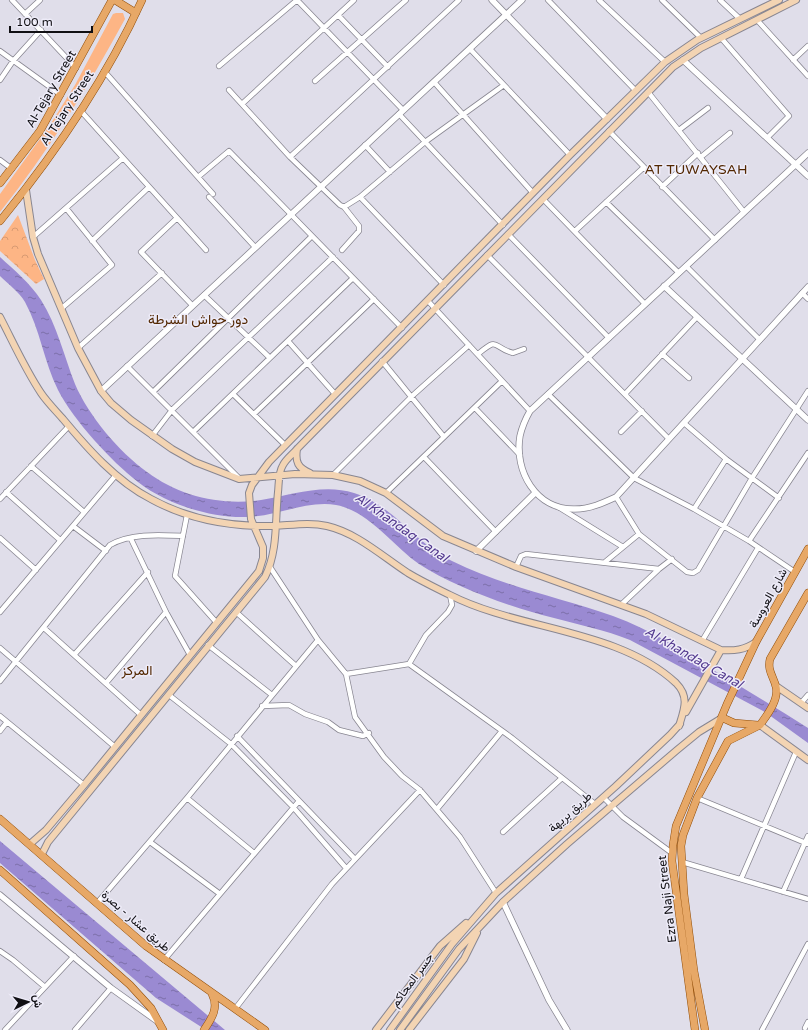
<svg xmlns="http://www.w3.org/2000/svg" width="808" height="1030" font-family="'Varela Round',Vazirmatn,sans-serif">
	<defs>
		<pattern id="forest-crowns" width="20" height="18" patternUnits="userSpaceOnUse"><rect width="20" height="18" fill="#fdb585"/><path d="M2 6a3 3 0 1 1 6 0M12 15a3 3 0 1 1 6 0" fill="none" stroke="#d89a72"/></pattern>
		<pattern id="water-ripples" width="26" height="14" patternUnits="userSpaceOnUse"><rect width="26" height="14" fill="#9a8ad2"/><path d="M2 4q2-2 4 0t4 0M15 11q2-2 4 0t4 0" fill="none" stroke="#7c6fa9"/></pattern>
	</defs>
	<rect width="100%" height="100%" fill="#e0deea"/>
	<path fill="#fdb585" d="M116,13H123L125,19C88,87 48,152 0,212V194L50,125L75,85L113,14Z"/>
	<path fill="url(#forest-crowns)" d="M18,215L35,260L44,279L36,284L0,251V241Z"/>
	<path fill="url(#water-ripples)" d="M0,257C14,270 30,283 41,300C57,325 64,356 75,384C88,415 119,452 147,472C179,496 221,506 261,500C291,495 324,483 354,493C393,505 416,544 452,561C505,587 558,597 613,616C651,630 685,651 718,673C748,691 778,709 808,728V743L765,712L630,640C605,630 580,625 554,618C513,608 454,587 419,564C393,546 369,511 336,505C307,500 274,517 246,517C210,518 166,504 138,482C111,461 74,421 58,390C44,362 40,329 25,302C19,292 8,284 0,276Z
		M0,841L225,1030H206L156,998L0,863Z"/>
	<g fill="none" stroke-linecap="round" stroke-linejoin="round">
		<defs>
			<path id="minor" d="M12,0L76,68
				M297,0L403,110
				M548,0L636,91
				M599,0L665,62
				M662,0L701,38
				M720,0L740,19
				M25,14L40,0
				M338,15L388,67
				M758,21L808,76
				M722,39L789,116L767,138
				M470,49L570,155
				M0,51L61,95
				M793,60L808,46
				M219,66L297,0
				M104,71L213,194
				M0,80L13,61L41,30
				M315,81L406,0
				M434,82L533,193
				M229,90L290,157L340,205L344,207L359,226V231L342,250
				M648,92L744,212
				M242,104L354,0
				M80,110L206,250
				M399,114L503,225
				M679,130L708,108
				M609,131L715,240
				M365,145L390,172
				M290,157L459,0
				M701,157L730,133
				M0,160L12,169
				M198,177L229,151L402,328
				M662,187L698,153
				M209,197L255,247
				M360,197L444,285
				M543,199L645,304
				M606,202L679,273
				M344,207L360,197L425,142L504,85
				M177,218L141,252L192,305
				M575,231L643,168
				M508,234L609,338
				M33,237L123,158
				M92,241L149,187
				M487,255L669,439
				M686,266L760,340
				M802,293L808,299
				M204,295L270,358
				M428,301L530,411
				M62,308L112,265L66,208
				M288,341L335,394
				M78,348L162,273
				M478,354C500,336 491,347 513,353L524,349
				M662,354L689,378
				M382,361L444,437
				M127,366L238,477
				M153,392L312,236
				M233,394L285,445
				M548,394L634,478L694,509L749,541L795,572
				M625,394L697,317
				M475,408L520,455
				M254,414L374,299
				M684,423L726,459L779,498
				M193,432L353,278
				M621,432L642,411
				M152,436L172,410L333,257
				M424,457L496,532
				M31,466L84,512
				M333,475L411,397L469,345
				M6,492L60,540
				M386,493L502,381
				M616,497L639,534L687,572L693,573L698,570L752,478L808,391
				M0,499L69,426
				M560,508L623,547
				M694,509L726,459
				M187,515L175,576L216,622
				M73,526L106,551
				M0,538L36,570
				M131,539L166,612L190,655
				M749,541L808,453
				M605,562L639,534
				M270,567L318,640L346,674L355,717L384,757L402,776L420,790L460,837L496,893
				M516,567L521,556L526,554L659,569
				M622,604L659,569L672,559
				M0,612L116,475
				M236,612L296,666
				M44,628L141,715
				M702,641L758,548
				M208,645L272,695
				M0,648L115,747
				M74,655L148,572
				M409,664L426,635L448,612L452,605L450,595
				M346,674L409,664L512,738L595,804
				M0,681L110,545C131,533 160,535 183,536
				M106,683L166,612
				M169,695L231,744L293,807L346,868
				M801,703L808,695
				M262,706L289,705L305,714L328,722L339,730L363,736L369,733
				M0,716L84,785
				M0,731L7,722
				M237,736L355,859
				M603,797L623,817L672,853
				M187,798L254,853
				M697,798L808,844
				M437,809L502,731
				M503,832L562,778
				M150,842L220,894
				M682,862L808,899
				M741,879L796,752
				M783,892L808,836
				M98,902L187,798L318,640
				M0,951L13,960L45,987
				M164,960L299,801
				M235,1009L332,884L420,790
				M805,1028L808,1022
				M5,1030L74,956
				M75,1030L111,988
				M762,1030L808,944"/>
			<path id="tertiary" d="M492,0L607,119
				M683,60L808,176
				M808,153L530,411C526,418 522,427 520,436C514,471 536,510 575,509C590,509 603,503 616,497L808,287
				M664,286L808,420
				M101,391L522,0
				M476,551L535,493
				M0,895L111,988L157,1021
				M503,902L549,1000L567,1030"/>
			<path id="secondary" d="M26,190L33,237L38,254L78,348L101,391L111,403L131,420L172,449L195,462L239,479L295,474L333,475L360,481L386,493L443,536L516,567L646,614L721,650
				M0,317C13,342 25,369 41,393C47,402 56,411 63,419C88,449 116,481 151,499C189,520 232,527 275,526C293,525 310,522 327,526C357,533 382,556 408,573C421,581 436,588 450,595C518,630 618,629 676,683C690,697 684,710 679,726
				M297,449C295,462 298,468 310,473
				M776,686L808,708
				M686,712L721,650C734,651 745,650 756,642
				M760,725L808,760
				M30,844L46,830L84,785L259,571L263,558V547L251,519L249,493L252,485L269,462L570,155L665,62L697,40L779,0
				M42,854L48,842L265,577C278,551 275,521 278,492C279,484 278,473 283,465C286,459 293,454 297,449L673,67L701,48L796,0
				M376,1030L440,946L466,923
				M390,1030L452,944L496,893L616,786L670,735L680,724
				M400,1030L459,949L503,902L567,844L677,750L699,732L722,718
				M409,1030L464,959L477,933"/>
			<path id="primary" d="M115,0L136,13
				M0,183L40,131L112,0
				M0,221C53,156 107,77 142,0
				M723,718L734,723L758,725
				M760,725C767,715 779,700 776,687C774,677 767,671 770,659L808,593
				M0,819L146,946L265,1030
				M0,870L130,985L151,1008L163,1030
				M204,1030C212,1018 219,1008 212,994
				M695,1030L672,861L673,845L676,826L727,704L756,642L808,549
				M705,1030L694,971L684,894L681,846L683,835L697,798L728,741L760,725"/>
		</defs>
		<use href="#minor" stroke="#888691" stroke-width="6"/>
		<use href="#tertiary" stroke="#888691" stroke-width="7"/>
		<use href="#secondary" stroke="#888691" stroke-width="8"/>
		<use href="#primary" stroke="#914d08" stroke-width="8"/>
		<use href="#minor" stroke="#fff" stroke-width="4.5"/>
		<use href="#tertiary" stroke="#fff" stroke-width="5.5"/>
		<use href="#secondary" stroke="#f3d4b3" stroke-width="6"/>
		<use href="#primary" stroke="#e7a867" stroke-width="7"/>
	</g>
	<g text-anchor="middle" stroke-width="3" stroke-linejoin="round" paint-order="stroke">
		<g font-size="12" fill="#100f13" stroke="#edebf8">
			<text transform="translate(51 89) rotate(-60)" y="4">Al-Tejary Street</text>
			<text transform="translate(67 108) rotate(-57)" y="4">Al Tejary Street</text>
			<text transform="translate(768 598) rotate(-61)" y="4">شارع العروسة</text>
			<text transform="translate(570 812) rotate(-42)" y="4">طريق بريهة</text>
			<text transform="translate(667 899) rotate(-97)" y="4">Ezra Naji Street</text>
			<text transform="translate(136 921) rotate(41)" y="4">طريق عشار - بصرة</text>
			<text transform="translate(412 980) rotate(-54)" y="4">جسر المحاكم</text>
		</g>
		<g font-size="13" font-style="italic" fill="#51378d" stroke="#edebf8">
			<text transform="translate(402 527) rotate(35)" y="5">Al Khandaq Canal</text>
			<text transform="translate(694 657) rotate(30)" y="5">Al Khandaq Canal</text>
		</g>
		<g font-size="14" fill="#522701" stroke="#edebf8">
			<text x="696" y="174">AT TUWAYSAH</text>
			<text x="198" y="324">دور حواش الشرطة</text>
			<text x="137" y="675">المركز</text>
		</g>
	</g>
	<g transform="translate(28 1002) rotate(85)" stroke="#edebf8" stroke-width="3" paint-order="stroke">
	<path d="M0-3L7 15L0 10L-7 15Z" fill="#100f13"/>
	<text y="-6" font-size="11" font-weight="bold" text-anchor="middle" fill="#100f13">ش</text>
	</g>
	<path d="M10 26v6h82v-6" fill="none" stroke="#100f13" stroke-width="2"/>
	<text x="16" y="26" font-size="12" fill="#100f13" stroke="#edebf8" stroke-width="3" paint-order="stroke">100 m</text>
</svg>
